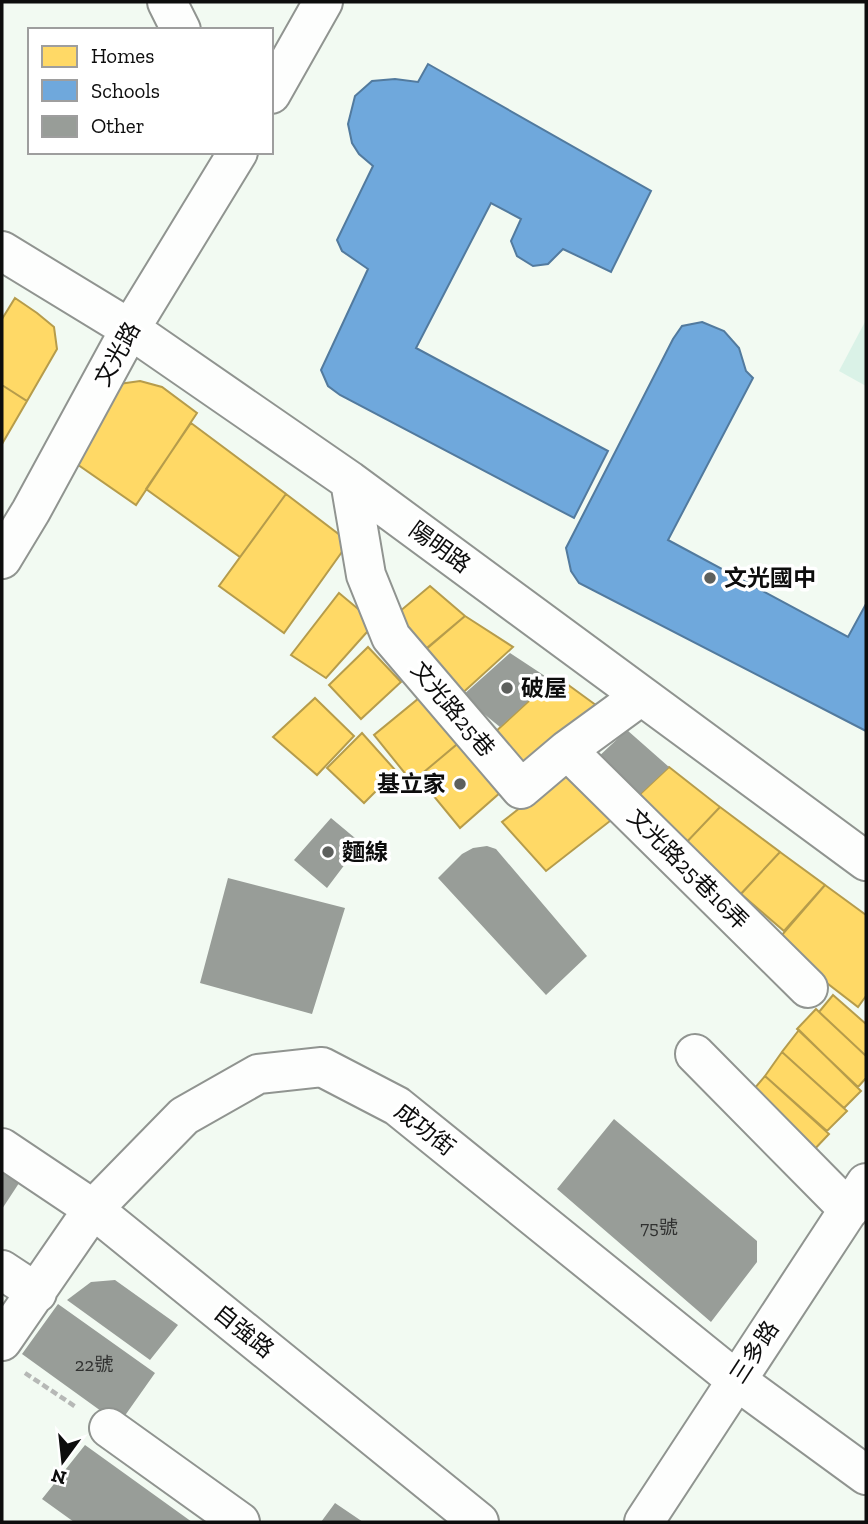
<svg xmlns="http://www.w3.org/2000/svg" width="868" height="1524" font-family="'Zilla Slab','Noto Sans TC',serif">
	<rect width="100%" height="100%" fill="#f2faf2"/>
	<path fill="#daf2e7" d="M866,320V386L839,371Z"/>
	<path fill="#ffd966" stroke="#b69c4b" stroke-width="2" d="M15,298L37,313L54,327L57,349L27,401L2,385V319Z
		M140,381L162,387L197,413L136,505L61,453L112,385Z
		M2,385L27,401L2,444Z
		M191,423L286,494L240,557L146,489Z
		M286,494L349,542L284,633L219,586Z
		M430,586L465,616L424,651L393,617Z
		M339,593L375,623L326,678L291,655Z
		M465,616L513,647L457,698L421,653Z
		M368,647L401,682L361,719L329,685Z
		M556,676L604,711L525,772L494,733Z
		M424,694L462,740L412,782L374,735Z
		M315,698L354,736L317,775L273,737Z
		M362,733L396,771L364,803L327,768Z
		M462,740L502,791L460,828L418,777Z
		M572,767L619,814L546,871L502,822Z
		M669,767L720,807L682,847L637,797Z
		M720,807L780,852L736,899L682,847Z
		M780,852L825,885L784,931L741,894Z
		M825,885L866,915V996L858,1007L775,943Z
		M833,995L866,1024V1056L819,1012Z
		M816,1009L866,1056V1078L858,1087L797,1029Z
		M799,1030L861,1091L844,1108L782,1052Z
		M782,1052L847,1111L827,1131L765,1076Z
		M765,1076L829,1134L809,1155L748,1096Z"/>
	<path fill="#6fa8dc" stroke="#527a9e" stroke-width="2" d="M428,64L651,191L611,272L563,249L548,264L533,266L517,256L511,241L521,219L491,203L416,348L608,451L574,518L340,395L328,386L321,370L368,269L342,251L337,240L373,166L359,154L352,143L348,124L355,96L372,81L395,79L418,82Z
		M702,322L724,331L739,348L746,371L753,378L668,540L848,637L866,604V731L579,583L571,571L566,548L673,339L682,326Z"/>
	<path fill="#989d98" d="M510,653L551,680L500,727L462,696Z
		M627,730L669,767L637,797L596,759Z
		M331,818L361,843L327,888L294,860Z
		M487,846L496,849L587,956L546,995L438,878L462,854L473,848Z
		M228,878L345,908L312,1014L200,983Z
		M614,1119L757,1241V1262L711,1322L557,1189Z
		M2,1163L23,1177L2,1209Z
		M115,1280L178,1325L150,1360L67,1300L91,1282Z
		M58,1304L155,1373L119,1424L22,1354Z
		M85,1445L192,1522H74L42,1499Z
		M335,1503L363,1522H321Z"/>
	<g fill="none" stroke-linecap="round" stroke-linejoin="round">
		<defs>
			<path id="minor" d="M167,2L181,30
				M271,94L323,2
				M2,251L130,329L350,481L866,861
				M350,481L366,575L391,637L521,789L567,750L641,696
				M2,559L31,511L130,329L238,152
				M567,750L808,988
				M695,1054L849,1210
				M2,1148L93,1209L479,1522
				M2,1270L37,1293
				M2,1341L93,1209L184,1116L258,1074L322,1067L397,1106L736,1380L866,1475
				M109,1428L240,1522
				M644,1522L866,1183"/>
		</defs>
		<use href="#minor" stroke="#909490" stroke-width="42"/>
		<path stroke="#b6b8b6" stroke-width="4.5" stroke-dasharray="7 3.5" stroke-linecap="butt" d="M25,1373L76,1407"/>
		<use href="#minor" stroke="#fdfefd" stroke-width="38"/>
	</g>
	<g fill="#5d605d" stroke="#fff" stroke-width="2.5">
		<circle cx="710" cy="578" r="7"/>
		<circle cx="507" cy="688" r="7"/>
		<circle cx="460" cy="784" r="7"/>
		<circle cx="328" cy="852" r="7"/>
	</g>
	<g text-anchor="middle" stroke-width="7" stroke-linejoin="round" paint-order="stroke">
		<g font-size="19" fill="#303130">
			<text x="659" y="1234">75號</text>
			<text x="94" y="1371">22號</text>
		</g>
		<g font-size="23" fill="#0d0d0d" stroke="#fff">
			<text transform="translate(117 354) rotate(-61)" y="8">文光路</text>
			<text transform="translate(440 547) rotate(36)" y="8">陽明路</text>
			<text transform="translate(453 709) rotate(50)" y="8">文光路25巷</text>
			<text transform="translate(688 869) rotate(45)" y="8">文光路25巷16弄</text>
			<text transform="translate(425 1129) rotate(38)" y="8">成功街</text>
			<text transform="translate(244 1331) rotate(39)" y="8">自強路</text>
			<text transform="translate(754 1352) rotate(-57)" y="8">三多路</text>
		</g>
		<g font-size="23" font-weight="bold" fill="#0d0d0d" stroke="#fff" text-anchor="start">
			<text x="724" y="586">文光國中</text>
			<text x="521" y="696">破屋</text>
			<text x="446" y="792" text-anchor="end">基立家</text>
			<text x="342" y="860">麵線</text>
		</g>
	</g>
	<rect width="868" height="1524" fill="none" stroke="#0d0d0d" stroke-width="7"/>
	<rect x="28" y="28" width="245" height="126" fill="#ffffff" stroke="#9e9e9e" stroke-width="2"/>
	<rect x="42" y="46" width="35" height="21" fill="#ffd966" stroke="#9e9e9e" stroke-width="2"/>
	<text x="91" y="63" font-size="21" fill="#0d0d0d">Homes</text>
	<rect x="42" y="80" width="35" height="21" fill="#6fa8dc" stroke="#9e9e9e" stroke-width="2"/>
	<text x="91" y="98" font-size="21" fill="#0d0d0d">Schools</text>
	<rect x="42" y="116" width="35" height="21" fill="#989d98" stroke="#9e9e9e" stroke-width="2"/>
	<text x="91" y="133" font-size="21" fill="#0d0d0d">Other</text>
	<g transform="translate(63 1461) rotate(195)" stroke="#ffffff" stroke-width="5" paint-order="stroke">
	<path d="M0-5L12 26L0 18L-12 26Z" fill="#0d0d0d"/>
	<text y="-10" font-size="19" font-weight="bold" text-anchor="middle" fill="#0d0d0d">N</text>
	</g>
</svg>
